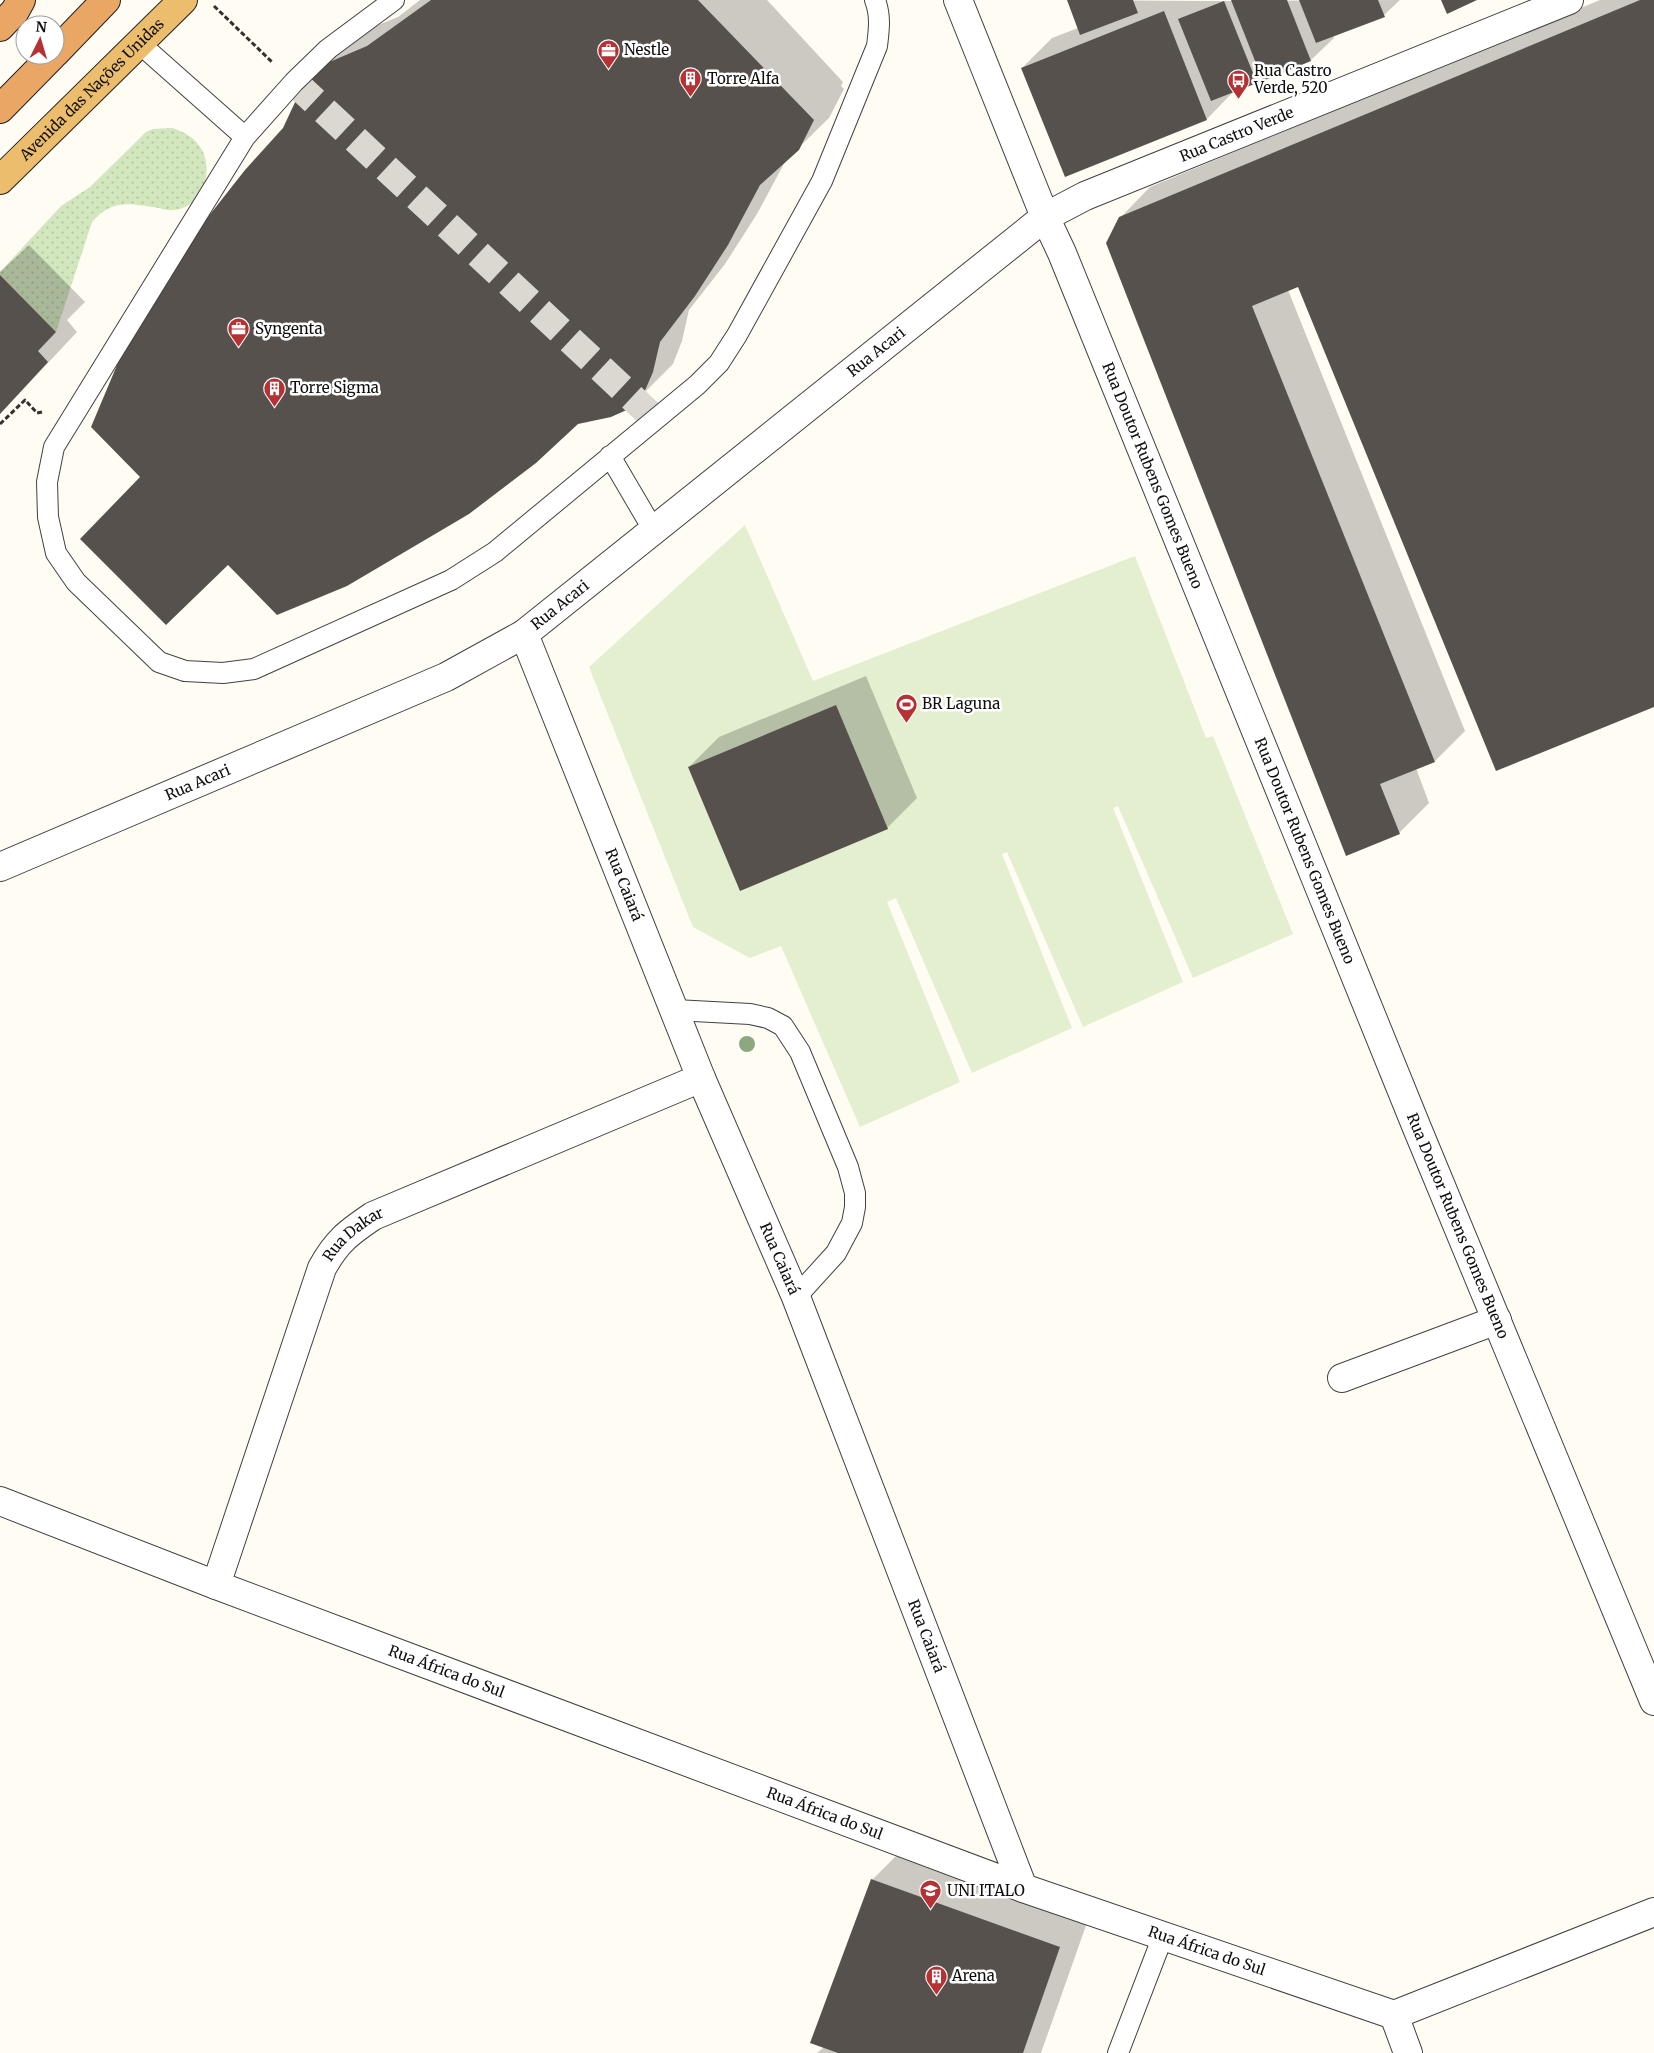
<svg xmlns="http://www.w3.org/2000/svg" width="1654" height="2053" font-family="Merriweather,serif">
	<defs>
		<pattern id="grass-dots" width="8" height="8" patternUnits="userSpaceOnUse" patternTransform="scale(1.25)"><rect width="8" height="8" fill="#d2e7be"/><path d="M2 2h.1M6 6h.1" fill="none" stroke="#b3c5a2" stroke-width="1.8" stroke-linecap="round"/></pattern>
	</defs>
	<rect width="100%" height="100%" fill="#fefcf3"/>
	<path fill="url(#grass-dots)" d="M172,128C185,132 195,138 202,150C214,172 202,208 174,210C169,211 163,209 159,208C130,204 113,198 92,222L56,332L0,275V272L61,206L90,187L146,132L153,129Z"/>
	<path fill="#e3efcf" d="M745,525L813,681L1135,556L1206,738L1213,736L1293,934L1193,978L1118,806L1113,808L1183,982L1083,1027L1007,852L1002,854L1072,1028L972,1073L896,898L887,902L960,1082L860,1127L781,946L750,958L693,927L589,667Z"/>
	<path fill="#0003" d="M420,0H767L843,82L841,86L844,89L829,118L786,160L757,214L725,264L689,310L682,341L673,364L630,407L142,477L284,128L321,67L351,36L398,17Z
		M1068,0L1201,1L1400,0L1384,15L1333,35L1334,38L1311,60L1264,79L1262,75L1256,82L1236,89L1207,119L1065,176L1022,68L1052,38L1078,28Z
		M1600,0H1654V706L1299,285L1288,290L1465,731L1435,761L1416,768L1429,803L1399,833L1120,218L1150,187Z
		M29,245L85,302L67,320L77,332L0,414V272Z
		M866,676L917,798L887,828L689,767L719,737Z
		M902,1850L1089,1917L1041,2053H817L824,2047L872,1880Z"/>
	<path fill="#57514d" d="M431,0H698L814,120L799,150L760,185L728,245L695,296L660,342L653,372L643,395L631,408L611,417L578,424L536,463L469,514L347,586L277,615L228,565L166,625L80,539L140,477L91,427L120,358L193,236L245,170L283,128L297,98L307,82L320,66L367,46Z
		M1067,0H1133L1138,13L1080,35Z
		M1231,0H1287L1311,61L1263,81Z
		M1299,0H1378L1385,17L1316,43Z
		M1441,0H1477L1447,14Z
		M1640,0H1654V707L1496,771L1298,287L1252,306L1435,762L1380,784L1400,834L1346,856L1106,243L1119,217Z
		M1224,1L1257,83L1211,101L1178,19Z
		M1164,11L1207,120L1065,177L1021,68Z
		M0,275L56,332L38,351L48,362L0,414Z
		M836,705L888,829L740,891L688,767Z
		M871,1879L1060,1947L1023,2053H838L810,2043Z"/>
	<g fill="none" stroke-linecap="round" stroke-linejoin="round">
		<path stroke="#dad8d1" stroke-width="28" stroke-dasharray="28 14" stroke-linecap="butt" d="M294,82L655,419"/>
		<defs>
			<path id="service" d="M394,0L328,49L294,82L245,137L54,447L47,482L48,517L56,553L76,582L159,662L185,671L223,673L254,669L451,580L495,552L697,385L719,363L737,335L822,181L877,46C879,30 881,16 875,0
				M139,43L245,137
				M610,456L654,531
				M675,1010L750,1014L768,1018L783,1026L800,1052L848,1167L855,1193V1207L852,1223L836,1253L796,1297
				M1118,2053L1163,1936"/>
			<g id="minor">
				<path id="s1" d="M1045,217L1062,253L1417,1128L1654,1701"/>
				<path id="s2" d="M524,634L701,1078L796,1297L1023,1888"/>
				<path d="M1342,1378L1497,1320"/>
				<path id="s3" d="M0,1501L216,1585L1023,1888L1394,2015L1654,1912"/>
				<path id="s4" d="M216,1585L322,1268C337,1241 348,1233 373,1216L701,1078"/>
				<path d="M1394,2015L1408,2053"/>
			</g>
			<g id="tertiary">
				<path d="M958,0L1045,217"/>
				<path id="s5" d="M0,867L446,677L524,634L1045,217L1085,196L1569,0"/>
			</g>
			<g id="trunk">
				<path id="s6" d="M0,180L183,0"/>
			</g>
			<path id="motorway" d="M0,27L15,11L21,0
				M55,53L106,0
				M0,109L53,55"/>
		</defs>
		<use href="#service" stroke="#424242" stroke-width="22"/>
		<use href="#minor" stroke="#424242" stroke-width="30"/>
		<use href="#tertiary" stroke="#424242" stroke-width="30"/>
		<use href="#trunk" stroke="#202020" stroke-width="30"/>
		<use href="#motorway" stroke="#202020" stroke-width="30"/>
		<path stroke="#313131" stroke-width="3" stroke-dasharray="5 2.5" stroke-linecap="butt" d="M214,6L272,62
			M0,424L25,400L37,413L42,412"/>
		<use href="#service" stroke="#fff" stroke-width="20"/>
		<use href="#minor" stroke="#fff" stroke-width="28"/>
		<use href="#tertiary" stroke="#fff" stroke-width="28"/>
		<use href="#trunk" stroke="#ecbd6c" stroke-width="28"/>
		<use href="#motorway" stroke="#eaa665" stroke-width="28"/>
	</g>
	<circle fill="#8ca881" cx="747" cy="1044" r="8"/>
	<defs>
		<symbol id="office-pin" viewBox="-11 -11 22 30"><path d="M0 17L-7.5 6A9.5 9.5 0 1 1 7.5 6Z" fill="#b63133" stroke="#fff"/><path d="M-6-3h4V-5.5h4V-3h4V5H-6ZM-1-4.5V-3h2v-1.5ZM-6 0V1H6V0Z" fill="#fff"/></symbol>
		<symbol id="building-pin" viewBox="-11 -11 22 30"><path d="M0 17L-7.5 6A9.5 9.5 0 1 1 7.5 6Z" fill="#b63133" stroke="#fff"/><path d="M-4-6H4V6H1V3H-1V6H-4ZM-2.5-4.3h1.7v1.8h-1.7ZM.8-4.3h1.7v1.8H.8ZM-2.5-1h1.7V.8h-1.7ZM.8-1h1.7V.8H.8Z" fill="#fff"/></symbol>
		<symbol id="bus-pin" viewBox="-11 -11 22 30"><path d="M0 17L-7.5 6A9.5 9.5 0 1 1 7.5 6Z" fill="#b63133" stroke="#fff"/><path d="M-5-6H5V4H4V6H2V4H-2V6H-4V4H-5ZM-3.5-4V0h7V-4ZM-3.5 1.2v1.5H-2V1.2ZM2 1.2v1.5H3.5V1.2Z" fill="#fff"/></symbol>
		<symbol id="stadium-pin" viewBox="-11 -11 22 30"><path d="M0 17L-7.5 6A9.5 9.5 0 1 1 7.5 6Z" fill="#b63133" stroke="#fff"/><path d="M0-5a6.5 5 0 1 0 0 10a6.5 5 0 1 0 0-10ZM-3.5-1.8h7v3.6h-7Z" fill="#fff"/></symbol>
		<symbol id="university-pin" viewBox="-11 -11 22 30"><path d="M0 17L-7.5 6A9.5 9.5 0 1 1 7.5 6Z" fill="#b63133" stroke="#fff"/><path d="M0-5L7-2L0 1L-7-2ZM-4 1L0 2.5L4 1V4Q0 6-4 4Z" fill="#fff"/></symbol>
	</defs>
	<g fill-rule="evenodd">
		<use href="#office-pin" x="596" y="38" width="25" height="34"/>
		<use href="#building-pin" x="678" y="66" width="25" height="34"/>
		<use href="#bus-pin" x="1226" y="68" width="25" height="34"/>
		<use href="#office-pin" x="226" y="316" width="25" height="34"/>
		<use href="#building-pin" x="262" y="376" width="25" height="34"/>
		<use href="#stadium-pin" x="894" y="692" width="25" height="34"/>
		<use href="#university-pin" x="918" y="1878" width="25" height="34"/>
		<use href="#building-pin" x="924" y="1964" width="25" height="34"/>
	</g>
	<g text-anchor="middle" stroke-width="5" stroke-linejoin="round" paint-order="stroke">
		<g font-size="15" fill="#0f0f0f" stroke="#fff" text-anchor="start">
			<text x="624" y="55">Nestle</text>
			<text x="1254" y="76">Rua Castro<tspan x="1254" dy="17">Verde, 520</tspan></text>
			<text x="707" y="84">Torre Alfa</text>
			<text x="255" y="334">Syngenta</text>
			<text x="290" y="393">Torre Sigma</text>
			<text x="922" y="709">BR Laguna</text>
			<text x="947" y="1896">UNI ITALO</text>
			<text x="952" y="1981">Arena</text>
		</g>
		<g font-size="15" fill="#0f0f0f" stroke="#fff">
			<text dy="5" stroke="none"><textPath href="#s6" startOffset="129">Avenida das Nações Unidas</textPath></text>
			<text dy="5" stroke="none"><textPath href="#s5" startOffset="1450">Rua Castro Verde</textPath></text>
			<text dy="5" stroke="none"><textPath href="#s5" startOffset="1025">Rua Acari</textPath></text>
			<text dy="5" stroke="none"><textPath href="#s1" startOffset="280">Rua Doutor Rubens Gomes Bueno</textPath></text>
			<text dy="5" stroke="none"><textPath href="#s5" startOffset="620">Rua Acari</textPath></text>
			<text dy="5" stroke="none"><textPath href="#s5" startOffset="215">Rua Acari</textPath></text>
			<text dy="5" stroke="none"><textPath href="#s1" startOffset="685">Rua Doutor Rubens Gomes Bueno</textPath></text>
			<text dy="5" stroke="none"><textPath href="#s2" startOffset="270">Rua Caiará</textPath></text>
			<text dy="5" stroke="none"><textPath href="#s1" startOffset="1090">Rua Doutor Rubens Gomes Bueno</textPath></text>
			<text dy="5" stroke="none"><textPath href="#s4" startOffset="381">Rua Dakar</textPath></text>
			<text dy="5" stroke="none"><textPath href="#s2" startOffset="675">Rua Caiará</textPath></text>
			<text dy="5" stroke="none"><textPath href="#s2" startOffset="1080">Rua Caiará</textPath></text>
			<text dy="5" stroke="none"><textPath href="#s3" startOffset="478">Rua África do Sul</textPath></text>
			<text dy="5" stroke="none"><textPath href="#s3" startOffset="882">Rua África do Sul</textPath></text>
			<text dy="5" stroke="none"><textPath href="#s3" startOffset="1288">Rua África do Sul</textPath></text>
		</g>
	</g>
	<g transform="translate(40 40) rotate(5)"><circle r="24" fill="#ffffff" stroke="#9f9f9f"/>
	<path d="M0-4L9 19L0 12L-9 19Z" fill="#b63133"/>
	<text y="-8" font-size="14" font-weight="bold" text-anchor="middle" fill="#0f0f0f">N</text>
	</g>
</svg>
